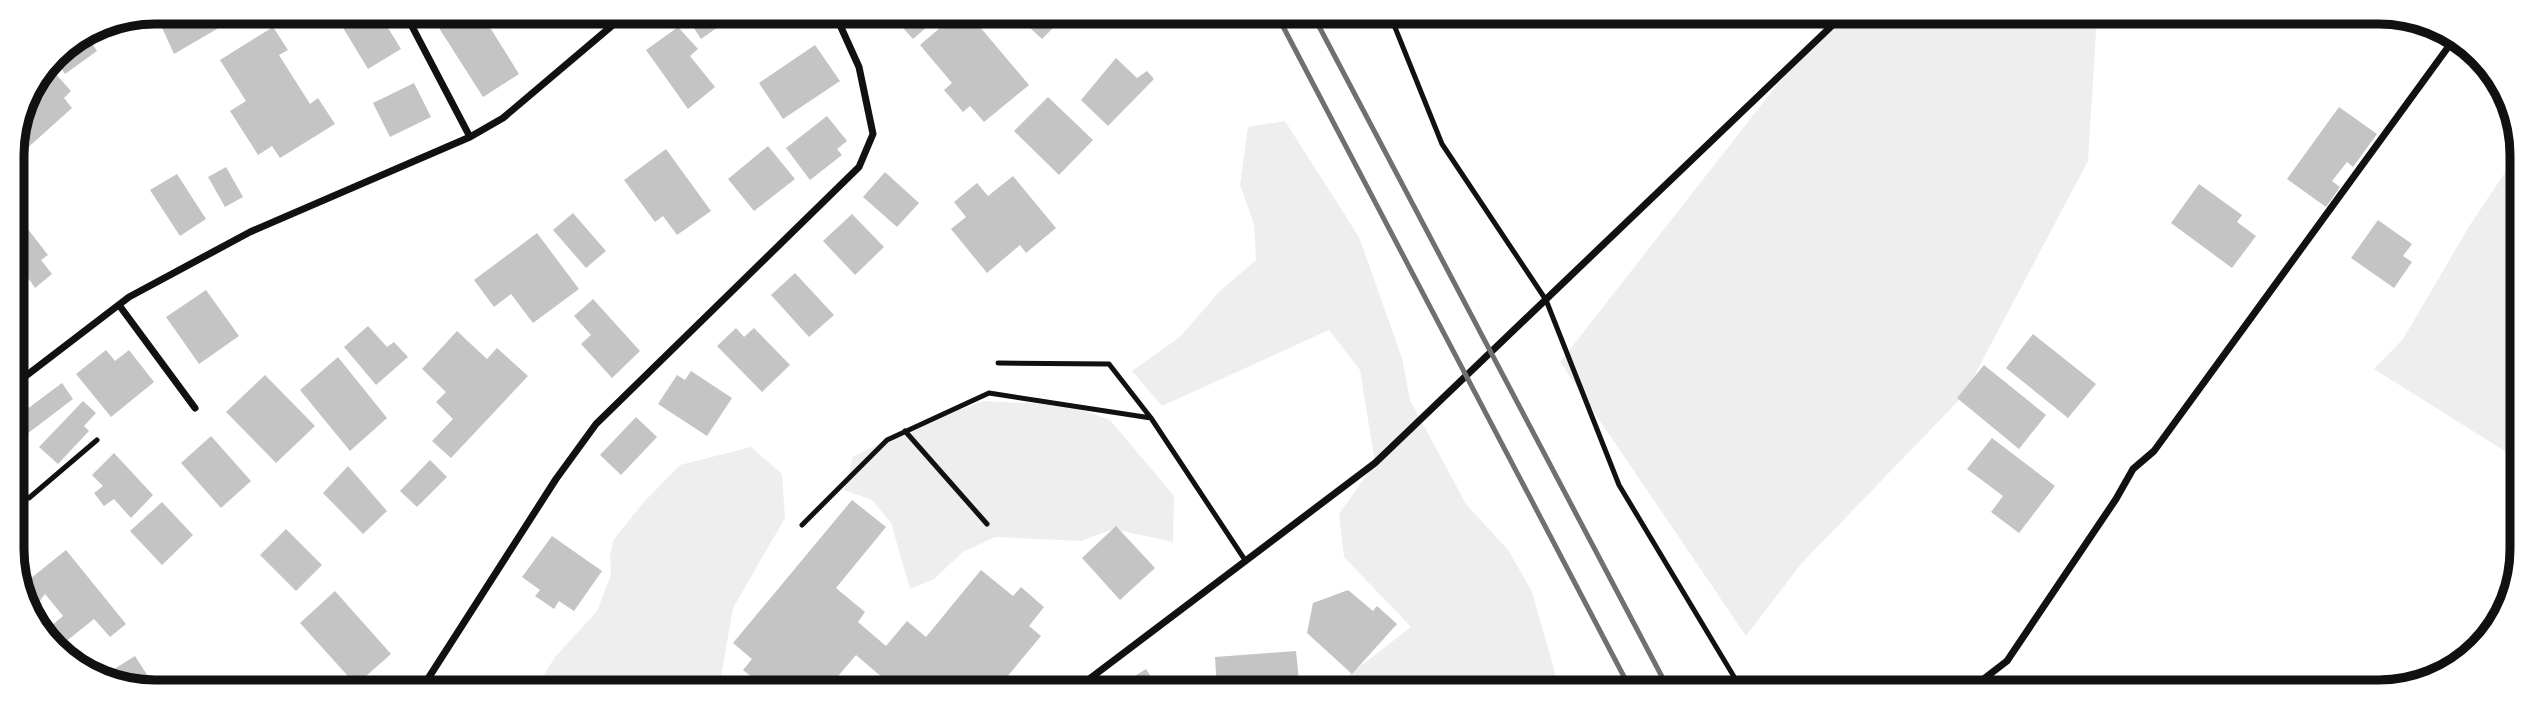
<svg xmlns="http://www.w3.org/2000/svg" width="2535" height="704" font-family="Manrope,sans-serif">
	<rect width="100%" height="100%" fill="#fff"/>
	<path fill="#eee" d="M1839,16H2097L2088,161L1964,395L1801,564L1746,636L1560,362L1798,58Z
		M1285,121L1359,237L1402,358L1410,400L1466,504L1509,551L1532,592L1556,676L1511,690L1311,689L1345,678L1411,627L1344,557L1339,514L1375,463L1360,370L1329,330L1162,406L1132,371L1180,337L1219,292L1256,260L1254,224L1240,185L1248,127Z
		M2520,150L2519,460L2374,369L2403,339L2470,225Z
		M983,401L1069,405L1110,420L1174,496L1173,542L1113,529L1081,541L995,537L963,552L934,579L910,589L891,523L872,500L844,490L853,457L905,431Z
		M751,447L782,474L785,518L733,608L719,688H536L555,657L597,611L611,575L610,555L614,539L643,503L680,465Z"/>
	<path fill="#c4c4c4" d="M155,12H270L247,25L241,15L174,54Z
		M334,13H379L401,49L368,69Z
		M427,13H450L433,24Z
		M463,13H481L519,74L483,97L439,28Z
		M552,13H582L561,27Z
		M684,13H738L701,39Z
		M890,14H942L913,39Z
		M956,14H969L1029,85L984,122L970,106L963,112L944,90L952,83L920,45Z
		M1015,14H1079L1064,29L1058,23L1042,39Z
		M116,20L118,23L91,42L97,51L65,74L53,56L54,54L101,23Z
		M273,27L288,50L279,55L310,104L318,98L335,124L280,158L272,146L258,155L230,111L246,101L220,60Z
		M678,27L698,49L690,56L715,87L688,109L646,50Z
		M815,45L840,81L783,119L759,83Z
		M1116,58L1137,78L1147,71L1154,79L1108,126L1081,100Z
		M47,64L71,91L64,98L72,108L13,161V147L27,93Z
		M414,83L431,117L390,137L373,103Z
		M1048,97L1093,140L1059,175L1014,131Z
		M2339,107L2377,134L2353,167L2347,162L2332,181L2340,187L2326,207L2287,179Z
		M827,116L847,141L837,149L842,155L810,180L786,148Z
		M768,146L795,179L754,211L728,179Z
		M666,149L711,211L677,235L663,216L655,222L624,180Z
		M226,167L243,197L225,207L208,177Z
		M885,172L919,203L897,227L863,197Z
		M177,174L206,219L180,236L150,190Z
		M1013,176L1056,228L1026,253L1020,245L987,273L951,229L966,217L954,202L977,183L988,196Z
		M2199,184L2242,215L2237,222L2256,236L2232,268L2171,223Z
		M13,210L48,255L41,260L52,274L35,288L29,279L13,292Z
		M573,213L606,251L586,268L553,230Z
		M852,214L884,247L855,275L823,241Z
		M2378,220L2412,244L2403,256L2412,262L2394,288L2351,258Z
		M537,233L579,289L533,323L511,294L494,307L474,280Z
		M795,273L834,315L809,337L771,295Z
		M206,290L239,336L199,364L166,317Z
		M593,299L640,351L612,378L581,344L591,335L574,316Z
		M368,326L387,347L394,342L408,357L376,385L344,347Z
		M736,328L744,337L754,328L790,365L762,392L717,346Z
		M457,331L487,359L497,348L528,376L451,458L432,441L453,419L436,402L446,392L422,369Z
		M2033,334L2096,384L2068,418L2006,368Z
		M106,350L115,361L129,350L154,382L111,417L76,374Z
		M338,357L387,418L350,451L300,390Z
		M1984,365L2046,415L2019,449L1957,398Z
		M691,371L732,398L707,436L658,404L677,375L685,380Z
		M265,375L315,426L276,463L226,412Z
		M62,383L73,399L27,434L15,418Z
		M83,401L96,413L84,426L89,431L58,464L39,447Z
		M636,417L657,437L621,475L600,455Z
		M211,436L251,481L221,508L181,463Z
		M1992,438L2055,486L2019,533L1991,512L2003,496L1967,469Z
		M114,453L153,495L131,518L114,499L104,506L94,493L103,486L92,475Z
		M430,460L447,477L417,507L400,491Z
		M348,466L387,511L363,534L323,493Z
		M852,500L886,527L836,588L865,612L858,622L886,646L907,621L926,637L981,570L1013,596L1021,587L1044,607L1029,626L1041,636L997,689L874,688L883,678L856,655L828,688H766L743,670L752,659L733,643Z
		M162,502L193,535L162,565L130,531Z
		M1116,526L1155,568L1120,600L1082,558Z
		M286,529L322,565L296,591L260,555Z
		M552,536L602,571L574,611L559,601L554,609L535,596L540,590L522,577Z
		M66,550L126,624L110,637L94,619L64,643L51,626L63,616L45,594L32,611L20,587Z
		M1348,590L1373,611L1377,606L1397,624L1352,674L1307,633L1313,603Z
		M335,591L391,654L356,685L300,623Z
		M1296,651L1300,689H1217L1215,657Z
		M135,656L155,687L116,685L119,683L111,671Z
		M1146,669L1159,689H1114Z
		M1181,677L1188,689H1162Z"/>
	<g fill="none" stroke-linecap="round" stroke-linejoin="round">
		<path stroke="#111" stroke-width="5" d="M1390,15L1442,144L1546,300L1619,485L1742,690
			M998,363L1109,364L1151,418L1245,560
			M905,431L987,524
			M14,490L29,498L97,440
			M802,525L887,440L989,393L1151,418"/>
		<path stroke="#111" stroke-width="7" d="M405,13L470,137
			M119,305L195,408
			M14,385L129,297L250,232L470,137L503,118L627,13
			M422,688L556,479L596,424L859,167L873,134L859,67L835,14
			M1076,689L1375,463L1842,16
			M1968,691L2007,661L2116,499L2133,469L2154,451L2454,39"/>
		<path stroke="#707070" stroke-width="5" d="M1277,15L1631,690
			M1313,15L1669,690"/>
	</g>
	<path d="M0 0H2535V704H0ZM155 24H2379A131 131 0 0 1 2510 155V549A131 131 0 0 1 2379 680H155A131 131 0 0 1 24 549V155A131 131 0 0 1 155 24Z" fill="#fff" fill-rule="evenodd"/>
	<path fill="none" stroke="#111" stroke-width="9" d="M155 24H2379A131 131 0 0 1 2510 155V549A131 131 0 0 1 2379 680H155A131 131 0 0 1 24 549V155A131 131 0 0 1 155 24Z"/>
</svg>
